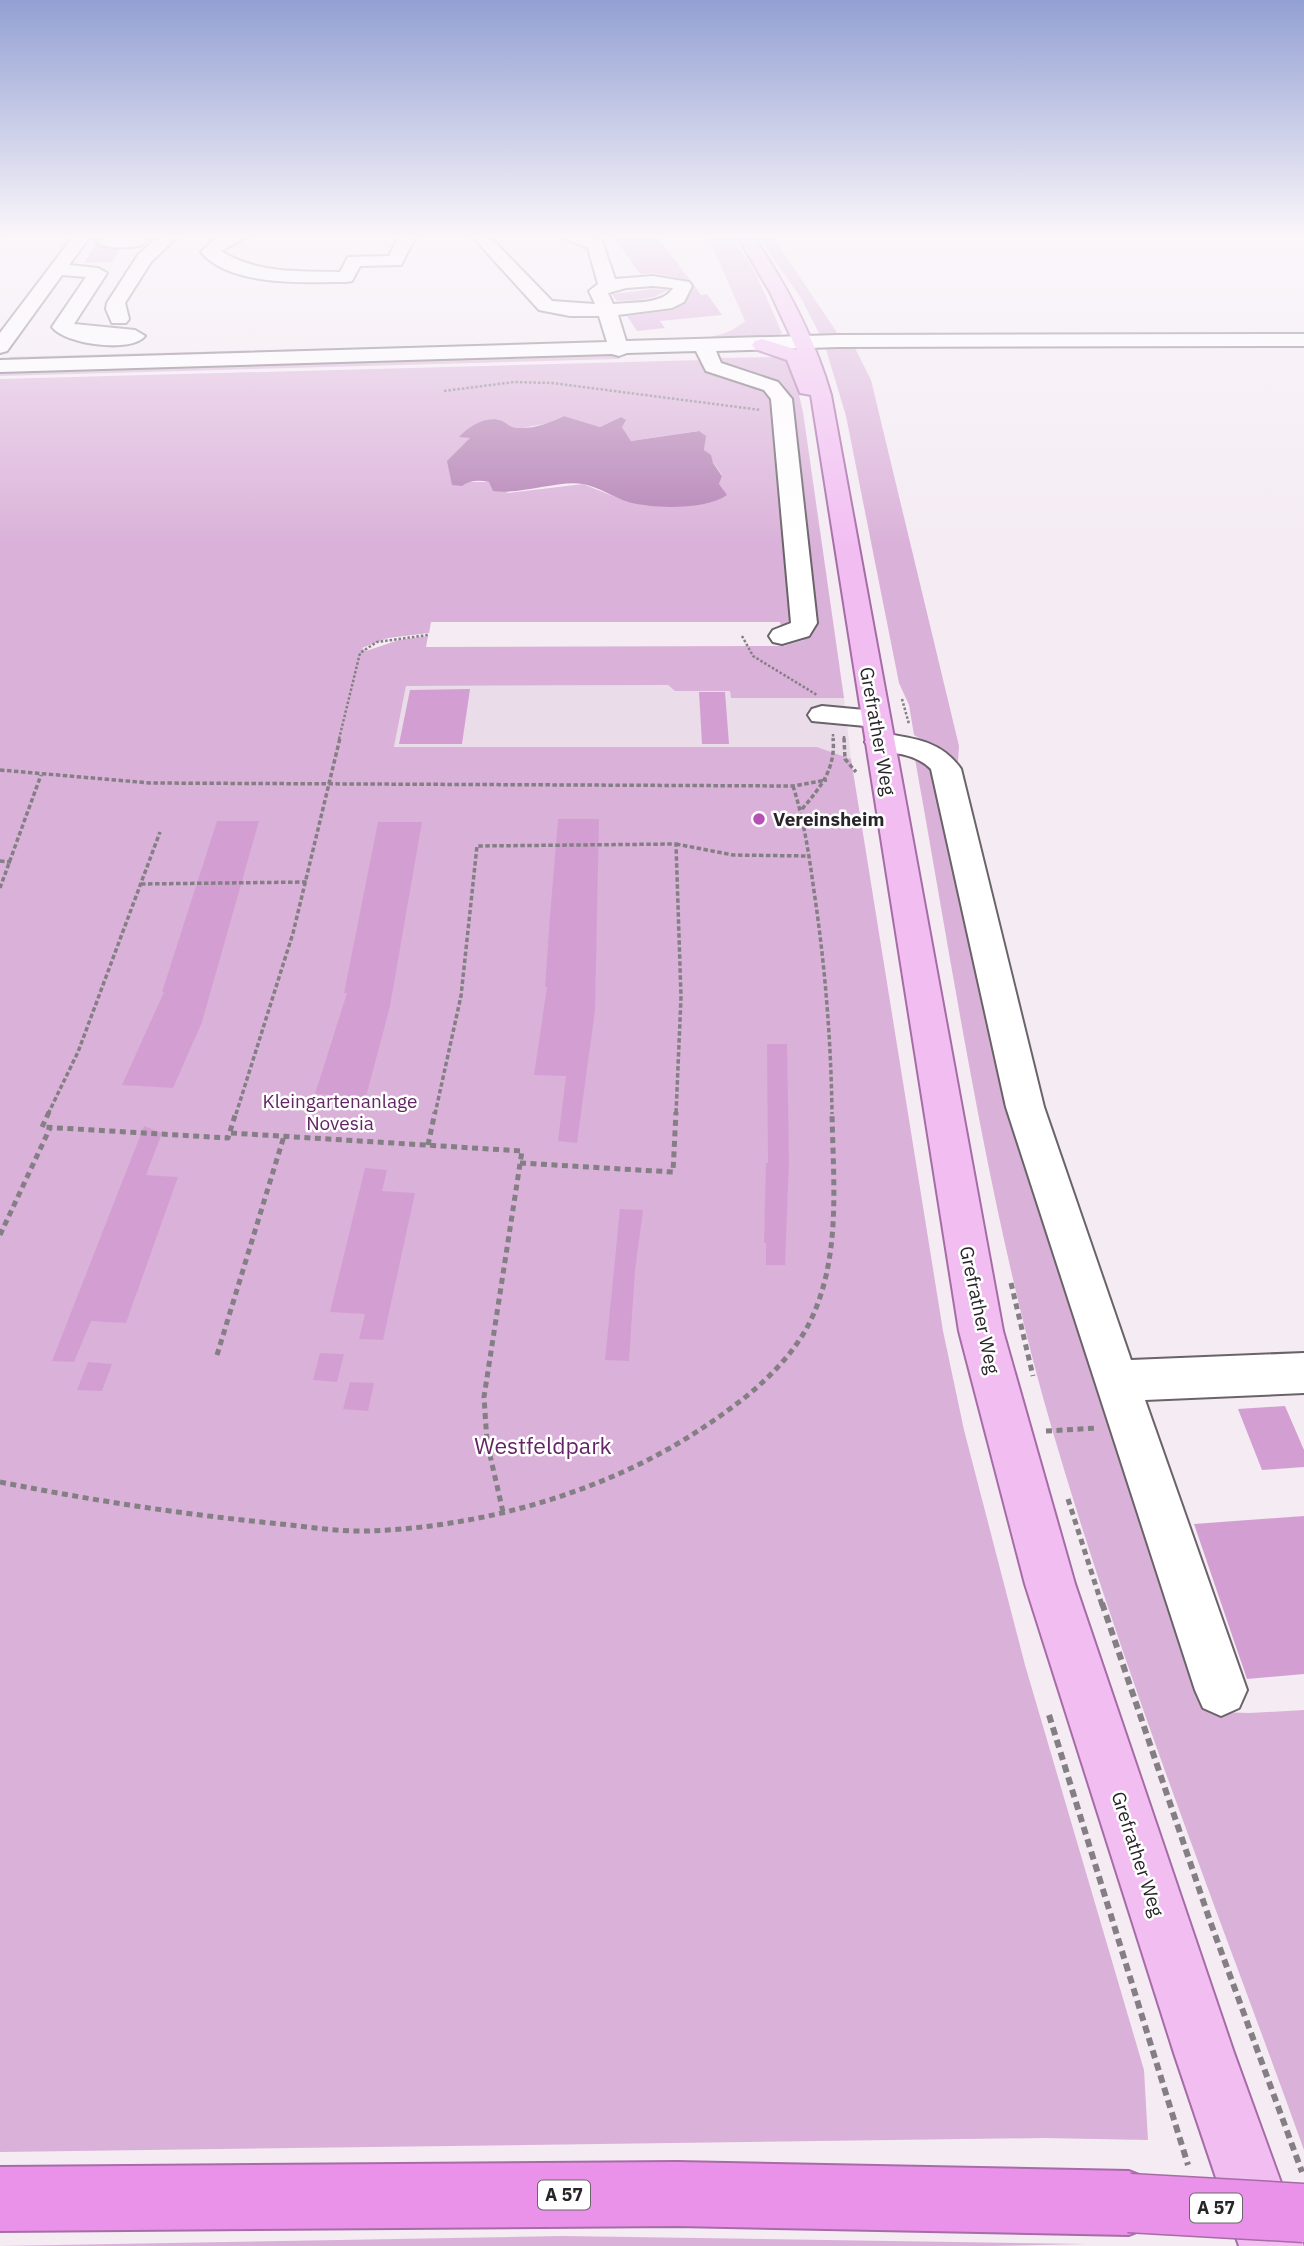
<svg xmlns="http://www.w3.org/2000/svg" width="1304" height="2246" font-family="'IBM Plex Sans',sans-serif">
	<rect width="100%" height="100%" fill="#f4ebf3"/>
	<path fill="#ebdcea" d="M668,685L675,691H730L731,698H844L851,759L817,747H394L406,686Z"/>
	<path fill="#dab1d9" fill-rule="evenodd" d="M707,234H731L756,274L782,333L771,340L635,343L631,340C666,339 718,346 745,321Z
		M756,234H771L842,340L820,335L801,298Z
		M602,341L604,343L14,361L9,357Z
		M825,346H854L871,380L959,746L957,776L937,748L914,735L909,705L899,683L846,416Z
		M619,352V359L0,376V369Z
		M781,357L791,360L803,412L844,698H731L730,691H675L668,685L406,686L394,747H817L851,759L943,1331L964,1430L1025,1665L1144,2070L1148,2140L1045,2138L0,2152V379L702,360L771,392L795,623L782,630L780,622H431L429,633L388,638L362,648L366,651L399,640L428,636L426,647L784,646L804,640L811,622L788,399L733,373L712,358ZM564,416L600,427L621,417L622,427L631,441L698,431L705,436L704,450L722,475L719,484L628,502L583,484L508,493L489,482H468L470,438L549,423Z
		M915,759H926L937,768L1215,1712L1250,1713L1304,1710V2150C1218,1911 1123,1673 1052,1429C989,1213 955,981 915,759Z
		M563,2236L1086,2244L990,2246H0Z"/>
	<path fill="#b481b4" d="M564,416L600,427L621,417L626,420L622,427L631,441L699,431L706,436L704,450L711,455L713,463L722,476L719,484L727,495C706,510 653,509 628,502C613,497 599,487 583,484C558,480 522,495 493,491L489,482C479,480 470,480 462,486L452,485L447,461L470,438L459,437C469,426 487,415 502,421C508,424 510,428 517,428C534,429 549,423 564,416Z"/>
	<path fill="#d39fd3" d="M612,234H655L690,280L653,273L640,274Z
		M96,244L105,248L120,250L112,262L84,263Z
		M694,285L701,295L707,294L722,315L660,321L665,328L637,331L627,316L673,310L686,303Z
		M653,289L668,290L654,297L637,300L617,301L612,294Z
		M470,689L462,744H399L410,690Z
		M699,692H725L729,744H702Z
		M558,819H599L595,1010L577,1143L558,1141L566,1076L534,1075L547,987H545L550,916Z
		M217,821H259L202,1022L173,1088L122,1085L164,992H162Z
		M378,822H422L390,1006L366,1097L315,1094L347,993H344Z
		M767,1044H787L789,1161L785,1265H766V1243H764L766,1163H768Z
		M144,1126L162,1133L146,1175L178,1177L126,1323L91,1321L74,1362L52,1361Z
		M365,1168L387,1170L382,1191L415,1193L383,1340L359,1339L365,1314L330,1312Z
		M620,1209L643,1210L635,1270L629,1361L605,1360Z
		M320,1353L344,1354L337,1382L313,1380Z
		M88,1362L112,1364L102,1391L77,1390Z
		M350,1382L374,1383L368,1411L343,1409Z
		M1285,1406L1304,1450V1467L1262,1470L1238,1409Z
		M1304,1516V1674L1247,1679L1194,1524Z"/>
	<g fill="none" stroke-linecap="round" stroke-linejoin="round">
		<defs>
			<path id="minor" d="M75,234H92L69,265L98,268L107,273L74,324L135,330L145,336C132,353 66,345 52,327L86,277L62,275L7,351L0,353V333Z
				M132,234H149L142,245C130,248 105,250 96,241L105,236H130Z
				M161,234H180L151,262L125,303L129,319L126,323H112L106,309L107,303L138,255Z
				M228,234H252L221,251C257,274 299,271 340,272L348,257L389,256L400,234H417L401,265L360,266L352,281L346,282C305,282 230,287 201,252L217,237Z
				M470,234H487L552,301L595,304L589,291L598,284L588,248L564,238L562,234H584L602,241L615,279L653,276L689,282L692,286L684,302L672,308L618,315L626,341L838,335L1304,334V346L838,347L716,351L721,363L778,382L792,399L817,623L809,636L782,644L773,642L769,636L773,630L791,623L771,399L764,390L706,371L696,351L627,353L619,356L612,354L0,372V360L607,342L599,316H570L539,310ZM653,286L673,288C664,305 630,302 613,304L608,293L626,288Z
				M822,706L886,712L890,718L886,724L876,727L812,721L808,715L812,709Z
				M880,733C912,738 941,740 961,769L1044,1107L1131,1360L1304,1353V1393L1145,1400L1247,1690L1239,1708L1221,1716L1203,1708L1195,1690L1006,1107L931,769C914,752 892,754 870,748L865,742L870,736Z"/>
			<path id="major" d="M736,234H752C786,284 814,336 831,395L1003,1331L1075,1584L1234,2053L1304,2246H1239L1174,2053L1025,1584L959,1331L811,395L800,393L787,360L755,349L752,345L755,341L762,339L797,350L770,292Z"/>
			<path id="highway" d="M677,2162L1129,2171L1152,2180L1161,2203L1152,2226L1129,2235L677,2226L0,2231V2167Z"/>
		</defs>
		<use href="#minor" stroke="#6a636a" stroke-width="4"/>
		<use href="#major" stroke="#a66ca6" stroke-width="4"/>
		<use href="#highway" stroke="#a66ca6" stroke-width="4"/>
		<path stroke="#847f84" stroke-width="2.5" stroke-dasharray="2.5 2" stroke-linecap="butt" d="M0,238L7,234
			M444,391L514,382L552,383L761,410
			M742,636L753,656L817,695
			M902,699L909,724
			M833,734V739
			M844,736V739
			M339,739L360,653L377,642L428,635"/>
		<path stroke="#847f84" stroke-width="3.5" stroke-dasharray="4.5 2.5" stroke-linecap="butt" d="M844,738L845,759L856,772
			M0,770L150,783L793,786L827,780
			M793,786C804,820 809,855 814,891C825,965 831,1039 832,1114
			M802,809C821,787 836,768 833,738
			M676,844L733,855L808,856
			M0,861L11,862
			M141,884L307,882
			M0,888L41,775
			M48,1114L78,1052L160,832
			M236,1114L293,933L340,738
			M435,1114L461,996L477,846L676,844L681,997L676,1114"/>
		<path stroke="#847f84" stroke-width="5" stroke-dasharray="6 4.5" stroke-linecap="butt" d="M49,1112L42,1127L228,1138L236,1112
			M231,1133L522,1151L484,1397L487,1442L503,1512
			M428,1145L435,1112
			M520,1163L673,1172L676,1112
			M0,1235L50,1128
			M1011,1283L1033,1376
			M217,1355L284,1136
			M1046,1431L1098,1428
			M0,1482C90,1500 180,1514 271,1523C303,1526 337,1532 369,1531C483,1527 606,1492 701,1429C745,1400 793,1363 814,1313C841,1250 833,1179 832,1112
			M1068,1499L1102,1605"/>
		<path stroke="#847f84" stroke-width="6" stroke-dasharray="8 5" stroke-linecap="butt" d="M1102,1603L1210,1921L1302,2172
			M1049,1715L1188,2165"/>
		<use href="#minor" fill="#fff" fill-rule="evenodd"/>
		<use href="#major" fill="#f2bef2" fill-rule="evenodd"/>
		<use href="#highway" fill="#ea92ea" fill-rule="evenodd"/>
		<defs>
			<path id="highway-bridge" d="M1129,2203L1304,2213"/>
		</defs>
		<use href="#highway-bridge" stroke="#a66ca6" stroke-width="61" stroke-linecap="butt"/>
		<use href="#highway-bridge" stroke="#ea92ea" stroke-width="58"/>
	</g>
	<linearGradient id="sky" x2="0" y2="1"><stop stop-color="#93a0d3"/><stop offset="0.43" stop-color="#faf6fa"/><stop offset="1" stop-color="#faf6fa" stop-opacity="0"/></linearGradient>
	<rect width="1304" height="548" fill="url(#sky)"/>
	<circle fill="#b551b7" stroke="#fff" stroke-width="2.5" cx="759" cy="819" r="7"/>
	<g text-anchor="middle" stroke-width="5" stroke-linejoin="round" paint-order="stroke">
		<g fill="#fff" stroke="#686668" stroke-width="2">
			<rect x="538" y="2180.5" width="52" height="29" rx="5"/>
			<rect x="1190" y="2193.5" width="52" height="29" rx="5"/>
		</g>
		<g font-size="18" font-weight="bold" fill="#282528">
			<text x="564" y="2201">A 57</text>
			<text x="1216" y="2214">A 57</text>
		</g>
		<g font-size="19" fill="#282528" stroke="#fff">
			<text transform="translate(878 731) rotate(80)" y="7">Grefrather Weg</text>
			<text transform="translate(980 1310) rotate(78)" y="7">Grefrather Weg</text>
			<text transform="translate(1138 1854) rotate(72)" y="7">Grefrather Weg</text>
		</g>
		<g font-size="19" font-weight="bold" fill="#282528" stroke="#fff" text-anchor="start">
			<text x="773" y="826">Vereinsheim</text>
		</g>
		<g font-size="19" fill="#632565" stroke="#fff">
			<text x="340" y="1108">Kleingartenanlage<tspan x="340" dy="22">Novesia</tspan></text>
		</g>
		<g font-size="23" fill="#632565" stroke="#fff">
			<text x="543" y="1454">Westfeldpark</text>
		</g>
	</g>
</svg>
